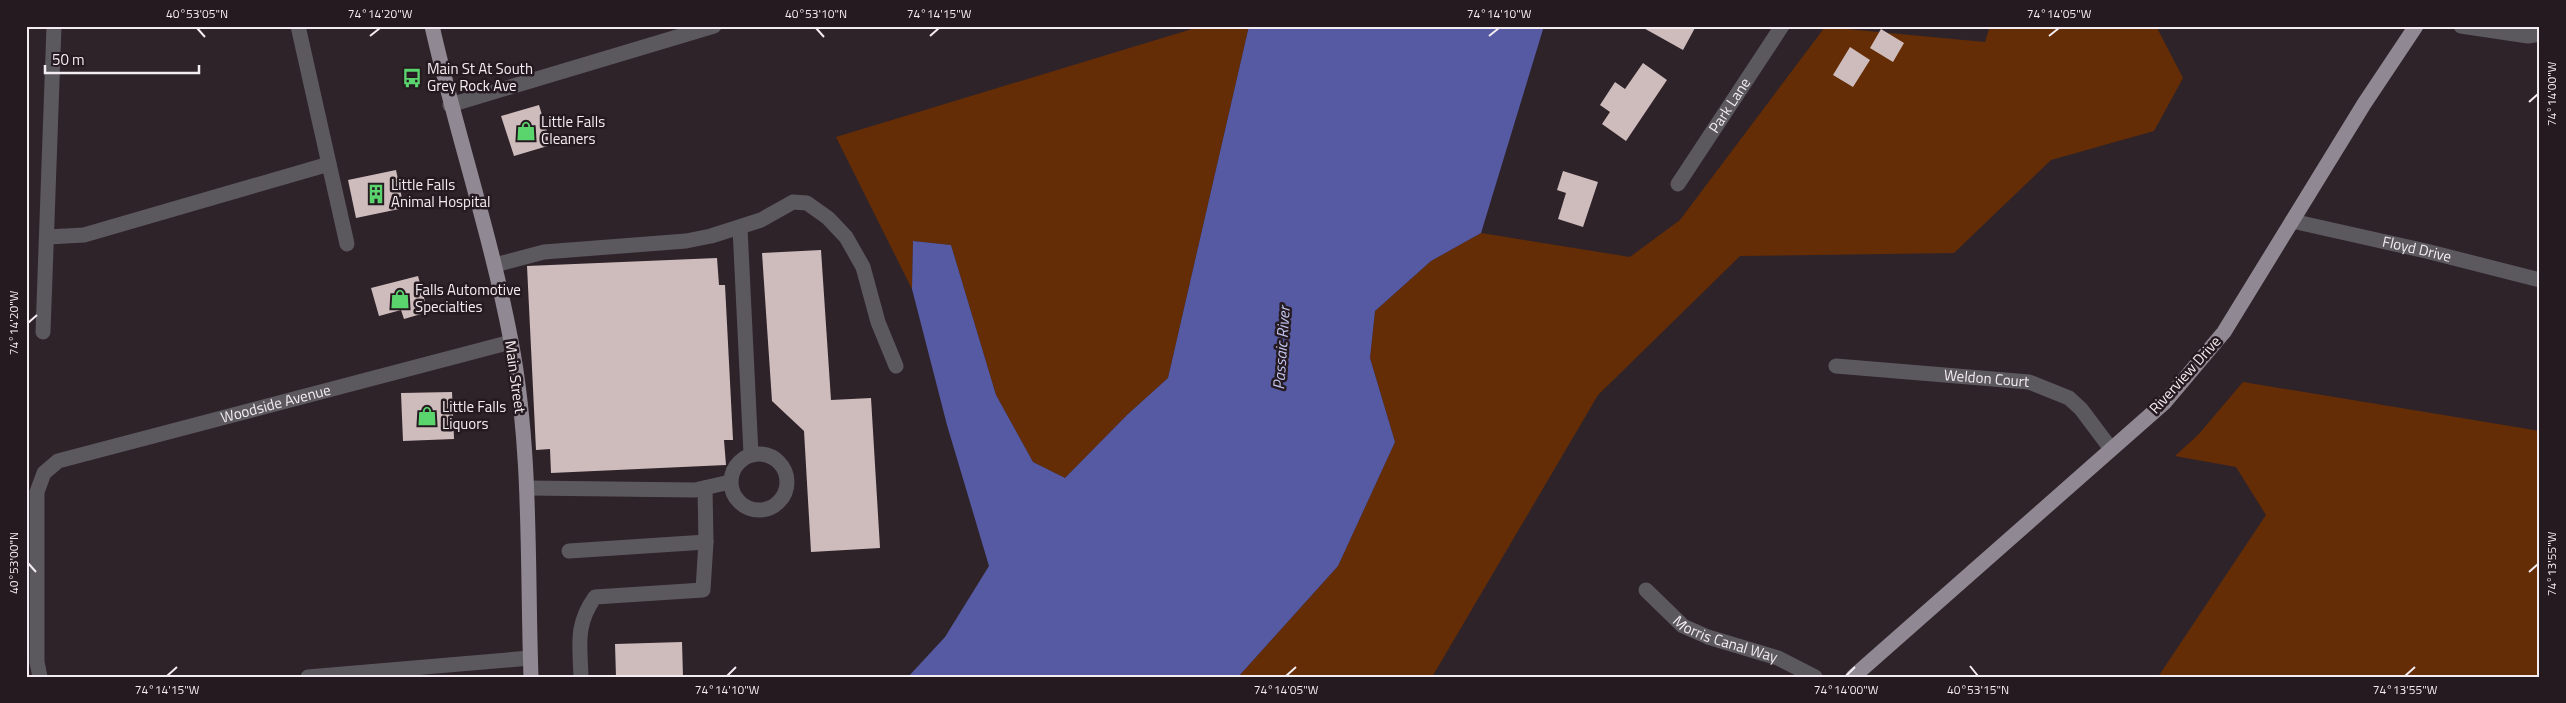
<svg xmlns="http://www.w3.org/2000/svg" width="2566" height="703" font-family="'Titillium Web',sans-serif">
	<rect width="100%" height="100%" fill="#2f232a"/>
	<path fill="#652d05" d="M1202,26H1249L1168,378L1127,415L1065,478L1033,462L996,395L951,245L913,241L912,289L836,137Z
		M1990,26H2156L2183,78L2154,131L2051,160L1954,253L1740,256L1598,395L1432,677H1238L1338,566L1395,442L1370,358L1375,311L1431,261L1481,233L1630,257L1680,220L1825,27L1985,42Z
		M2243,382L2540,431V675L2158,677L2266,515L2236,467L2175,456L2198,435Z"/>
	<path fill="#565aa3" d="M1249,26H1544L1481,233L1431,261L1375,311L1370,358L1395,442L1338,566L1238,677H908L945,637L989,566L947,425L912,289L913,241L951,245L996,395L1033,462L1065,478L1127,415L1168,378Z"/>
	<path fill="#cebcbd" d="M1640,26H1696L1683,50Z
		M1881,29L1904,43L1893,62L1870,48Z
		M1850,47L1870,60L1853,87L1833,75Z
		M1643,63L1667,80L1626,141L1602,124L1610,112L1600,105L1615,82L1625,89Z
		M539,105L551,145L514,156L501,116Z
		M396,170L404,208L356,218L348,180Z
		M1563,171L1598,182L1583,227L1558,219L1566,193L1557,190Z
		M821,250L831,400L871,398L880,548L811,552L804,431L772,401L762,253Z
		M717,258L719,285H725L733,440H724L726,465L551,473L550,449L536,450L527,266Z
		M418,276L428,312L404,319L401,310L379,316L371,288Z
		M452,392L454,439L403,441L401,393Z
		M682,642L683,677H616L615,644Z"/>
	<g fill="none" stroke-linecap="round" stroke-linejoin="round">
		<g stroke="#5c595e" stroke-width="15">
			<path d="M298,26L347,244"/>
			<path d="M2461,26L2528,36L2540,34"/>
			<path d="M450,105L714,26"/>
			<path id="s1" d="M1678,184L1782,26"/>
			<path id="s2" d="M2292,221L2426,251L2540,280"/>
			<path d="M740,228L751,454"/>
			<path d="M47,237L84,235L329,164"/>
			<path d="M495,265L544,252L686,241L711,236L761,220L793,202L807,203L828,218L846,237L863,267L878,322L896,366"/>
			<path d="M43,332L54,26"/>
			<path id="s3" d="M1836,366L2029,382L2069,398L2081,409L2111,449"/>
			<circle cx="759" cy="482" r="28"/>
			<path d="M527,488L695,490L730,482"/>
			<path d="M569,551L706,542L705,488"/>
			<path id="s4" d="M1646,590L1683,626L1708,637L1778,658L1815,677"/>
			<path id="s5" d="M40,677L37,662V492L44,473L58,461L511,342"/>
			<path d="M308,677L530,658"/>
			<path d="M581,677C580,645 575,625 595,597L703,590L706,542"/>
		</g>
		<path stroke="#908994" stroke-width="15" d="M432,26C456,132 491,235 511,341C532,451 527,565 531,677
			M1853,677L2165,402L2224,332L2364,104L2416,26"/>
	</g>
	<path fill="none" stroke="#f3ecf0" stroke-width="2" d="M197,28L205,37M816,28L824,37M370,36L380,28M930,36L939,28M1489,36L1499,28M2049,36L2059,28M2529,102L2538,94M28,323L37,315M28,563L36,572M2529,572L2538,564M1970,666L1978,676M167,676L177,667M727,676L736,667M1286,676L1296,667M1846,676L1855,667M2405,676L2415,667"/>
	<defs>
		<symbol id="bus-bare" viewBox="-9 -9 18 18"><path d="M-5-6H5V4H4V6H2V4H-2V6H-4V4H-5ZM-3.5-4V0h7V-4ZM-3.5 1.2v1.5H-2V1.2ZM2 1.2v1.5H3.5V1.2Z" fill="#5ad56e" stroke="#251a20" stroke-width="2.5" paint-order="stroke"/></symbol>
		<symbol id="shop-bare" viewBox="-9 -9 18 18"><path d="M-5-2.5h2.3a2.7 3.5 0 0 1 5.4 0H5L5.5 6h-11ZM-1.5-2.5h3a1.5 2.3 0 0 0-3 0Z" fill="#5ad56e" stroke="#251a20" stroke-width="2.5" paint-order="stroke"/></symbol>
		<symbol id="building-bare" viewBox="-9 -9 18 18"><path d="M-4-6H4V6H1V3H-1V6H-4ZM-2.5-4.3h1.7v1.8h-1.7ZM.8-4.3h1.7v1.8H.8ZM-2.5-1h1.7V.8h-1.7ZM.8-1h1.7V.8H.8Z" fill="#5ad56e" stroke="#251a20" stroke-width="2.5" paint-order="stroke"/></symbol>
	</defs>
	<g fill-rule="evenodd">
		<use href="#bus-bare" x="398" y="64" width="28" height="28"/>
		<use href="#shop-bare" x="512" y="117" width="28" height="28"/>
		<use href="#building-bare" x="362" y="180" width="28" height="28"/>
		<use href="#shop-bare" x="386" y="285" width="28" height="28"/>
		<use href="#shop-bare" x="413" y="402" width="28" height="28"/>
	</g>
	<g text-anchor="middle" stroke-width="5" stroke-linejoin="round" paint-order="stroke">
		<g font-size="15" fill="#f3ecf0" stroke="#251a20" text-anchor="start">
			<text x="427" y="74">Main St At South<tspan x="427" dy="17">Grey Rock Ave</tspan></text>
			<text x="541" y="127">Little Falls<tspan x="541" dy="17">Cleaners</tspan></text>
			<text x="391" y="190">Little Falls<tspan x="391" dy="17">Animal Hospital</tspan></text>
			<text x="415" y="295">Falls Automotive<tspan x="415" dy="17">Specialties</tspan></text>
			<text x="442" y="412">Little Falls<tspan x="442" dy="17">Liquors</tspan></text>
		</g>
		<g font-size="15" fill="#f3ecf0" stroke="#251a20">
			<text dy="5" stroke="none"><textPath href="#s1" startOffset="94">Park Lane</textPath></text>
			<text dy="5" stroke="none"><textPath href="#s2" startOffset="128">Floyd Drive</textPath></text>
			<text transform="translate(2185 375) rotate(-48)" y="5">Riverview Drive</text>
			<text transform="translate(515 377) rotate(82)" y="5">Main Street</text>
			<text dy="5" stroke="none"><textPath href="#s3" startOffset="151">Weldon Court</textPath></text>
			<text dy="5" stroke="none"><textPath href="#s5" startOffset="449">Woodside Avenue</textPath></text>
			<text dy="5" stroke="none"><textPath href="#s4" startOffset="96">Morris Canal Way</textPath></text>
		</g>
		<g font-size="16" font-style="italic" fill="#c0c5ee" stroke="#251a20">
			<text transform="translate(1281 348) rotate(-86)" y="6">Passaic River</text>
		</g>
	</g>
	<rect width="2566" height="703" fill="none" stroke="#251a20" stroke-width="55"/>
	<path d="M45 65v8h154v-8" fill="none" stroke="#f3ecf0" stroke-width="2.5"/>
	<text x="52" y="65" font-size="15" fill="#f3ecf0" stroke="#251a20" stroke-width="4" paint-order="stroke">50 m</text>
	<rect x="28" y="28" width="2510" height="648" fill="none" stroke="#f3ecf0" stroke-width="2"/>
	<g font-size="12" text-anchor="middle" fill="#f3ecf0">
		<text x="197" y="18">40°53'05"N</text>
		<text x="380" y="18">74°14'20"W</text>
		<text x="816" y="18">40°53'10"N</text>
		<text x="939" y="18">74°14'15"W</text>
		<text x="1499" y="18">74°14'10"W</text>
		<text x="2059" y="18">74°14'05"W</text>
		<text transform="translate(2552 94) rotate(-90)" y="4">74°14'00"W</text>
		<text transform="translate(14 323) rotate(-90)" y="4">74°14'20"W</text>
		<text transform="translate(14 563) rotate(-90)" y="4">40°53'00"N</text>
		<text transform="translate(2552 564) rotate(-90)" y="4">74°13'55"W</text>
		<text x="167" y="694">74°14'15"W</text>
		<text x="727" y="694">74°14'10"W</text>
		<text x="1286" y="694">74°14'05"W</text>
		<text x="1846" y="694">74°14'00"W</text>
		<text x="1978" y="694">40°53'15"N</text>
		<text x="2405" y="694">74°13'55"W</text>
	</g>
</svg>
